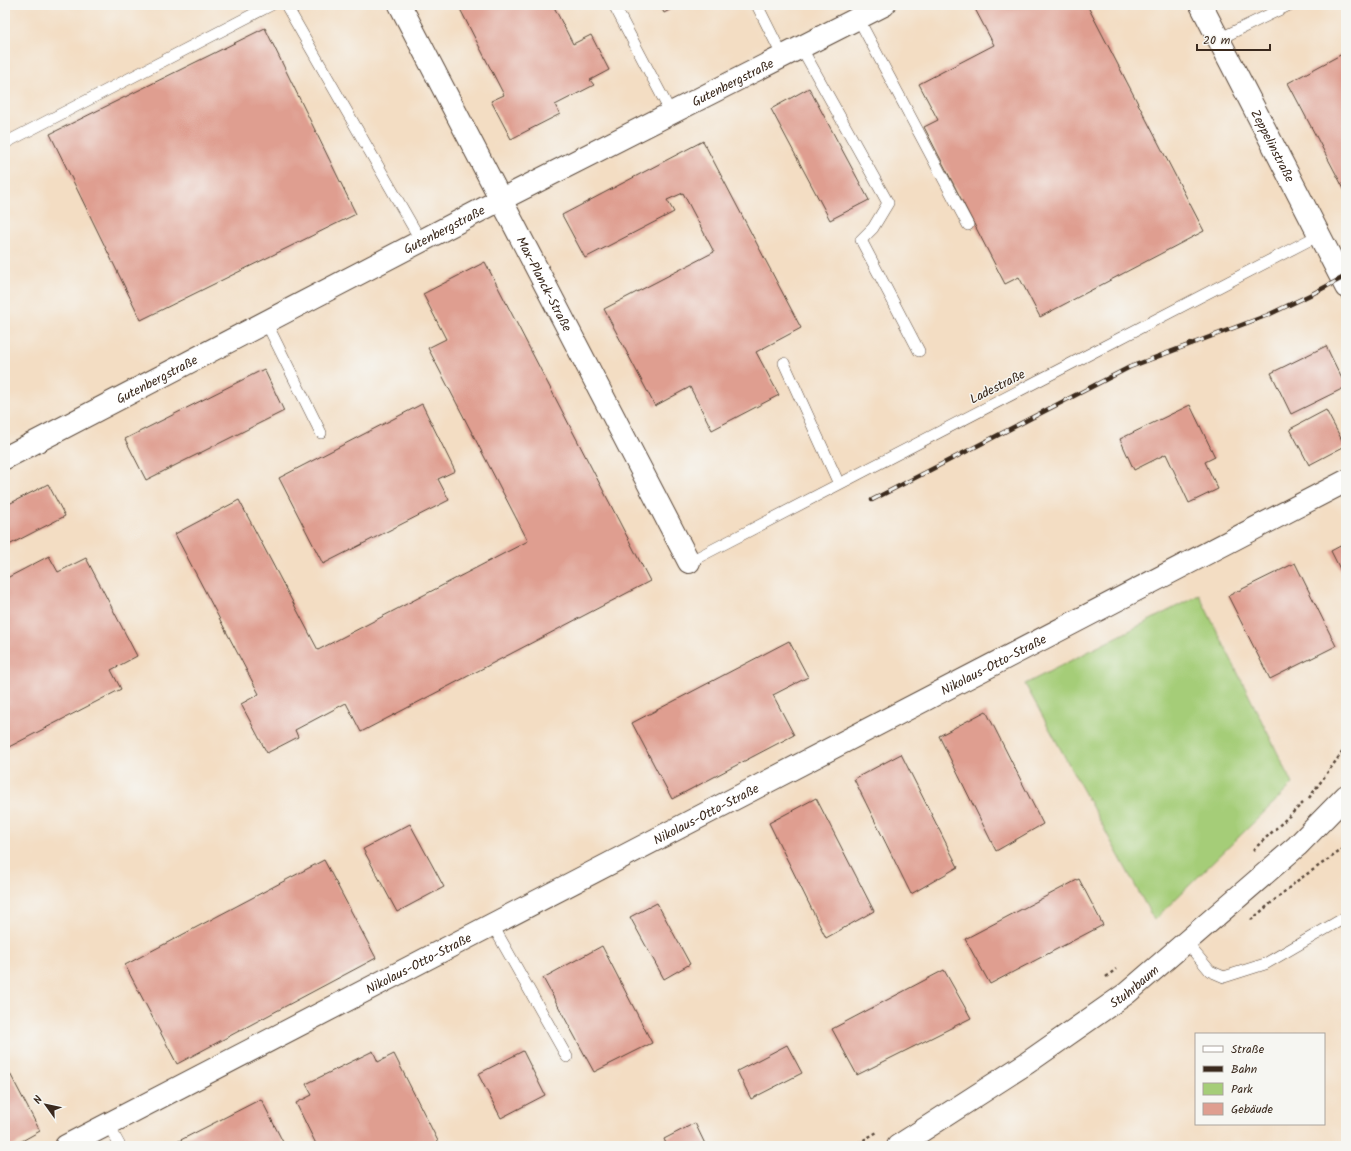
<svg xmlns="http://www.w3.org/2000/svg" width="1351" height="1151" font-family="Kalam,sans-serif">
	<rect width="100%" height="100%" fill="#f6f6f2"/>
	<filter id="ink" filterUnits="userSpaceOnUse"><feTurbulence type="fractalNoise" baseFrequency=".025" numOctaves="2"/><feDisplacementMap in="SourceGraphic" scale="8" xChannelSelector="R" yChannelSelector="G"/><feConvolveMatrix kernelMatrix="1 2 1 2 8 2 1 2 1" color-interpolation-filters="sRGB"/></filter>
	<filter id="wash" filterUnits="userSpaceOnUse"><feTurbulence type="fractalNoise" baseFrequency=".012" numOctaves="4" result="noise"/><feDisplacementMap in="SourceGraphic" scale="16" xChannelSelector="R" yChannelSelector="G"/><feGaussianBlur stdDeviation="0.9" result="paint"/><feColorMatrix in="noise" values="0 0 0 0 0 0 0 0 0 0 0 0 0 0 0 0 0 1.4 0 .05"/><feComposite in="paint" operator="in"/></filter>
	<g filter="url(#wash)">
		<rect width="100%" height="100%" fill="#f3ddc3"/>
		<path fill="#a5cd78" stroke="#707c4b" d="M1199,595L1293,784L1154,920L1025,684Z"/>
		<g id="blocks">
			<path fill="#df9e90" d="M458,5H553L573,44L591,35L609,70L590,80L594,85L555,105L560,114L511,139L491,101L504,95Z
				M660,5H679L664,13Z
				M978,5H1087L1204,231L1040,317L1019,277L1005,284L924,127L938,120L919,84L994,45L974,7Z
				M265,28L356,214L141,320L50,134Z
				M1346,52V193L1288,83Z
				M809,88L869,200L830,220L771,109Z
				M703,141L801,328L756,352L779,395L712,430L690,387L655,406L604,309L714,252L683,193L667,200L674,212L585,258L562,215Z
				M485,262L650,581L361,732L346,703L295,730L298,737L267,753L241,704L259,694L175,534L239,500L318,650L528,541L428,348L446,339L423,294Z
				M1326,346L1346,387L1291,414L1271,373Z
				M264,369L284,411L146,480L125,439Z
				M422,404L455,471L438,479L449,500L323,564L279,478Z
				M1190,405L1215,457L1205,462L1218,489L1189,503L1166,454L1134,470L1120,439Z
				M1326,410L1345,446L1309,465L1290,429Z
				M48,484L65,516L5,547V506Z
				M1346,543V581L1331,551Z
				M49,556L58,572L86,558L137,656L111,670L121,689L5,749V579Z
				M1295,563L1336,646L1270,679L1228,596Z
				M789,641L808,677L773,695L794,735L672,799L632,723Z
				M986,711L1043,824L996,851L939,736Z
				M901,754L958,867L911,894L854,779Z
				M816,798L874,911L826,938L769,823Z
				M410,824L444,887L397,912L363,849Z
				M324,860L376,958L177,1064L125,965Z
				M1079,879L1103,925L990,984L965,939Z
				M657,903L690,964L664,979L630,917Z
				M602,946L652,1043L594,1072L543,978Z
				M944,970L971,1018L857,1075L832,1029Z
				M787,1045L802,1073L751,1099L737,1071Z
				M373,1051L378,1062L394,1054L440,1145L317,1146L296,1103L312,1095L306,1084Z
				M523,1051L545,1095L501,1118L478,1074Z
				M5,1064L40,1131L13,1146H10L5,1138Z
				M261,1099L285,1146H169Z
				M695,1123L706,1146H667L664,1139Z"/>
		</g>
	</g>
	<g filter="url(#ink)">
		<use href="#blocks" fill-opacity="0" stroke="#574537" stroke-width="1"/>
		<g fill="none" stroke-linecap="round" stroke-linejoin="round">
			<defs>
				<path id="service" d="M286,5L421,241
					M614,5L671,113
					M757,5L783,57
					M858,18L968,225
					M1219,39L1289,5
					M801,47L888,203L873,228L861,240L919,351
					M5,143L271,5
					M266,322L321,433
					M784,363L839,484
					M689,562L1319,235
					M492,924L567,1057
					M1186,942L1210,971L1224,977L1265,964L1346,917
					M108,1124L120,1146"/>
				<g id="minor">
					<path id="s1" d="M400,5L689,562"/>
					<path id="s2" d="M1201,5L1346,287"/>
					<path id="s3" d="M5,458L500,200L884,5"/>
					<path id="s4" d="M66,1146L1346,481"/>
				</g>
				<g id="tertiary">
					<path id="s5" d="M898,1146L1027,1063L1127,993L1297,846L1346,796"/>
				</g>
			</defs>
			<use href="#service" stroke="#574537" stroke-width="12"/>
			<use href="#minor" stroke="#574537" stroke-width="24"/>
			<use href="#tertiary" stroke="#574537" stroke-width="24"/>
			<path stroke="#574537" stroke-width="2.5" stroke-dasharray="3 3" stroke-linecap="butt" d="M1309,798L1346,747
				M1253,850L1303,803
				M1251,920L1297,881L1346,847
				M1106,977L1116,969
				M853,1146L879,1131"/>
			<use href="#service" stroke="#fff" stroke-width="11"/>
			<use href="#minor" stroke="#fff" stroke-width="22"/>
			<use href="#tertiary" stroke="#fff" stroke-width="22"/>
			<defs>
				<path id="rail" d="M872,500L1130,367L1268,315L1312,294L1346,276"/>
			</defs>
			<use href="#rail" stroke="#3b2a1e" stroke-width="4.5"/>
			<use href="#rail" stroke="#f6f6f2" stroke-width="3" stroke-dasharray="9" stroke-linecap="butt"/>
		</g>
	</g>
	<g text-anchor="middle" stroke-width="3" stroke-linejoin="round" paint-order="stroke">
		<g font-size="13" fill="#3b2a1e" stroke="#f6f6f2">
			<text dy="5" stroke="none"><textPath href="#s3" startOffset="819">Gutenbergstraße</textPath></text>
			<text dy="5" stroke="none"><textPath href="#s2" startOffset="158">Zeppelinstraße</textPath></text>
			<text dy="5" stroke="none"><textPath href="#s3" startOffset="495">Gutenbergstraße</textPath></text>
			<text dy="5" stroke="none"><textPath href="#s1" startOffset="314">Max-Planck-Straße</textPath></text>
			<text dy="5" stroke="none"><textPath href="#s3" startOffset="171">Gutenbergstraße</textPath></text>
			<text transform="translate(997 386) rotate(-27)" y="5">Ladestraße</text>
			<text dy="5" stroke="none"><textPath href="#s4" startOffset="1045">Nikolaus-Otto-Straße</textPath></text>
			<text dy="5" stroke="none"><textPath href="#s4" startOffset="721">Nikolaus-Otto-Straße</textPath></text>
			<text dy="5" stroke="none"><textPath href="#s4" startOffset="397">Nikolaus-Otto-Straße</textPath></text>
			<text dy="5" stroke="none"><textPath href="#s5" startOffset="285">Stuhrbaum</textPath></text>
		</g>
	</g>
	<rect width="1351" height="1151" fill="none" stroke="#f6f6f2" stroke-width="20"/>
	<rect x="1195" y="1033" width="130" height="92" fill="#f6f6f2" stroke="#aba49d"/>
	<rect x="1203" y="1046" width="20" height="6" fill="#ffffff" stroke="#aba49d"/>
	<text x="1231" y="1053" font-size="12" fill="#3b2a1e">Straße</text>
	<rect x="1203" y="1066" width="20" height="6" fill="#3b2a1e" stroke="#aba49d"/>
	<text x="1231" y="1073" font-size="12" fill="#3b2a1e">Bahn</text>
	<rect x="1203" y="1083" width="20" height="12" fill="#a5cd78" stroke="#aba49d"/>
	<text x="1231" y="1093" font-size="12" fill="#3b2a1e">Park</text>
	<rect x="1203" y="1103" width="20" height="12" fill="#df9e90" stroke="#aba49d"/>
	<text x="1231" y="1113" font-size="12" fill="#3b2a1e">Gebäude</text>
	<g transform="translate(46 1105) rotate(303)" stroke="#f6f6f2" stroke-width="3" paint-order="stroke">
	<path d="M0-3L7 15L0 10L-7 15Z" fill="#3b2a1e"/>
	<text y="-6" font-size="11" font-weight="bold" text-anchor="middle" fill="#3b2a1e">N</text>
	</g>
	<path d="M1197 44v6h73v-6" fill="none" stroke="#3b2a1e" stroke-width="2"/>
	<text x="1203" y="44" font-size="12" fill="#3b2a1e" stroke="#f6f6f2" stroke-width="3" paint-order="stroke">20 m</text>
</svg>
